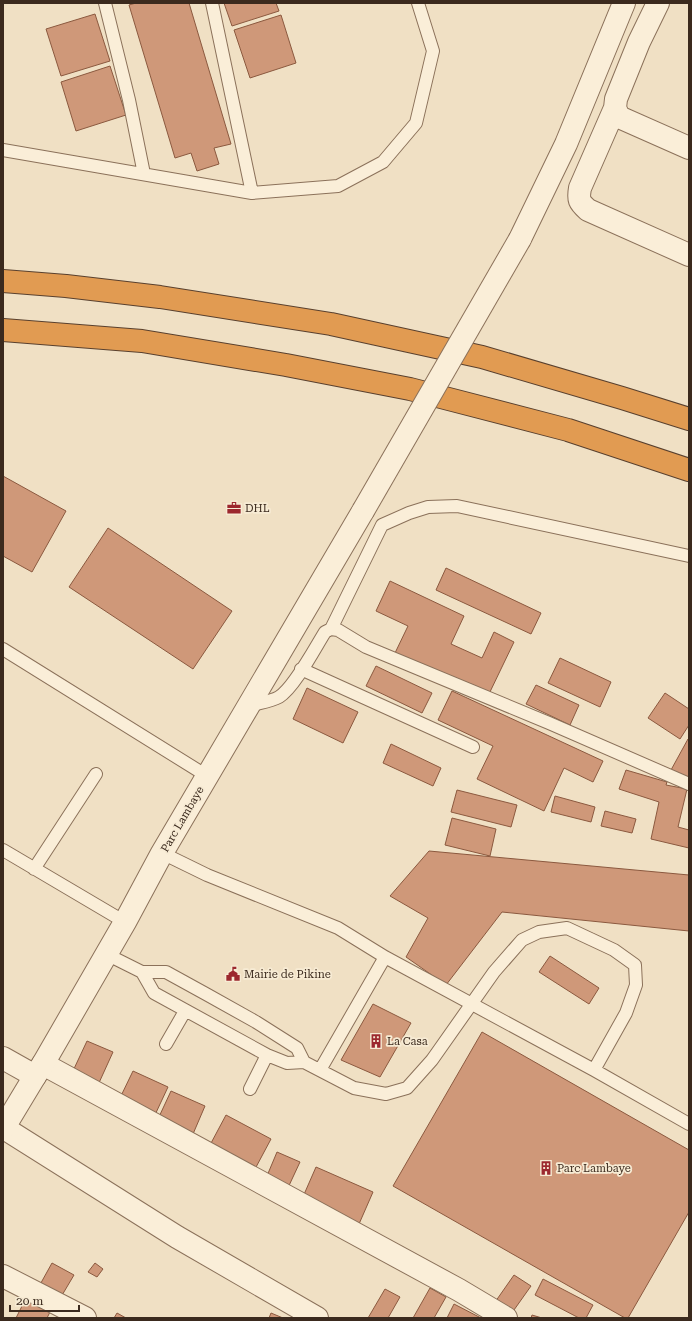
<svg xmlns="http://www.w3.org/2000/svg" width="692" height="1321" font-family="'Roboto Serif',serif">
	<rect width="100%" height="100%" fill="#f0e0c4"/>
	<path fill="#cf9879" stroke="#8b593f" d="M136,3H189L231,144L214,148L219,164L197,171L191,153L175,158L129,5Z
		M224,3H276L279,11L232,26Z
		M95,14L110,61L61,76L46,29Z
		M281,15L296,63L250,78L234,30Z
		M110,66L126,115L76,131L61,82Z
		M3,476L66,511L32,572L3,556Z
		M108,528L232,611L193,669L69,587Z
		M446,568L541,613L531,634L436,590Z
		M390,581L464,616L451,644L482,658L494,632L514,642L488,696L395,653L408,626L376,611Z
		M560,658L611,682L600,707L548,683Z
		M376,666L432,693L422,713L366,686Z
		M536,685L579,705L570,725L526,704Z
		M307,688L358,712L343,743L293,719Z
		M452,691L603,761L593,782L564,768L544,811L477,779L493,746L438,720Z
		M665,693L689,709V725L680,739L648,718Z
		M688,739L689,740V780L671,770Z
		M391,744L441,768L433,786L383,763Z
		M626,770L667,782L666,785L687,789L678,827L689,830V848L651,839L659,802L619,789Z
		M457,790L517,805L511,827L451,812Z
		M555,796L595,807L591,822L551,812Z
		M605,811L636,819L632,833L601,826Z
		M452,818L496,829L490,856L445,845Z
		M429,851L689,875V931L502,912L446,985L406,957L428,918L390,896Z
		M550,956L599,988L589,1004L539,972Z
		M373,1004L411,1023L380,1077L341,1060Z
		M482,1032L689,1150V1212L628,1318H625L393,1186Z
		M87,1041L113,1052L98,1085L72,1073Z
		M133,1071L168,1087L154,1117L119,1100Z
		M171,1091L205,1106L193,1134L158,1119Z
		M226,1115L271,1139L255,1169L210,1145Z
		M277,1152L300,1162L286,1192L264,1183Z
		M316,1167L373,1192L359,1224L302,1199Z
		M52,1263L74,1275L58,1302L37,1290Z
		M95,1263L103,1269L97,1277L88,1272Z
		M514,1275L531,1286L509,1317L493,1305Z
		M543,1279L593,1305L586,1318H579L535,1295Z
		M430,1288L446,1297L434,1318H413Z
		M385,1289L400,1297L388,1318H368Z
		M26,1298L50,1312L47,1318H16Z
		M454,1304L481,1318H447Z
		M117,1313L126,1318H114Z
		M271,1313L283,1318H269Z
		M532,1315L542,1318H531Z"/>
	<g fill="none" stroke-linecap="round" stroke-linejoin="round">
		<defs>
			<path id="service" d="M105,3L129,100L144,174
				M212,3L252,193
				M3,150L252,193L338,186L383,162L416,123L433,51L418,3
				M331,629L382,525L409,513L428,507L457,506L689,556
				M3,649L207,776
				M301,669L473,747
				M249,706C258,703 270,702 279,697C294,688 315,648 325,632L331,629L338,630L366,647L549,723L689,784
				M3,850L125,922
				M162,853L207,875L338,928L385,957L594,1070L689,1124
				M34,869L96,774
				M106,954L142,972H166L206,994L256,1022L297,1048L304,1062
				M142,972L154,993L267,1055L287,1063L304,1062L354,1088L386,1094L407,1088L432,1060L494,972L522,940L539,932L567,928L614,950L635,965L636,985L626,1013L594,1070
				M166,1044L185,1011
				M320,1070L385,957
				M250,1089L267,1055"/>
			<path id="minor" d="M658,3L639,42L616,99L615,108L619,117L689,148
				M615,108L580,188C578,200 579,202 588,210L689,255
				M3,1058L35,1076
				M43,1064L459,1290L506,1318
				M4,1128L177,1237L317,1318
				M3,1276L85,1318"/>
			<path id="tertiary" d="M520,239L566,144L624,3
				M3,1129L35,1076L43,1064L125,922L162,853L363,511"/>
			<path id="motorway" d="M3,281L66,286L160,297L331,324L482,357L622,398L689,419
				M3,330L142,341L286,365L410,389L568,430L689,470"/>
		</defs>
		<use href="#service" stroke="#8b715a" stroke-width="14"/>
		<use href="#minor" stroke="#8b715a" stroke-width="24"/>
		<use href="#tertiary" stroke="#8b715a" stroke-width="24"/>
		<use href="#motorway" stroke="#59402e" stroke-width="24"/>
		<use href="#service" stroke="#faeed8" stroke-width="12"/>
		<use href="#minor" stroke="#faeed8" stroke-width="22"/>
		<use href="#tertiary" stroke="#faeed8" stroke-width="22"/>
		<use href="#motorway" stroke="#e19b52" stroke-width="22"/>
		<defs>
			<path id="tertiary-bridge" d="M363,511L520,239"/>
		</defs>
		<use href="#tertiary-bridge" stroke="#8b715a" stroke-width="24" stroke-linecap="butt"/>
		<use href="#tertiary-bridge" stroke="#faeed8" stroke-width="22"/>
	</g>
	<defs>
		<symbol id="office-bare" viewBox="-9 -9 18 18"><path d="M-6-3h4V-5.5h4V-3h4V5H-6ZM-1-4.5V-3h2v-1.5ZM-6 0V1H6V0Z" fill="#9c282e" stroke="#f7ebd4" stroke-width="2.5" paint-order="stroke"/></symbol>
		<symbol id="civic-bare" viewBox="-9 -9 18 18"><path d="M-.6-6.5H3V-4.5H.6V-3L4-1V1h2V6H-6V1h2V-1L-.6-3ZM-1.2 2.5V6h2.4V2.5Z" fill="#9c282e" stroke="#f7ebd4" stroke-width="2.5" paint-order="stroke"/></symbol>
		<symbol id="building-bare" viewBox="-9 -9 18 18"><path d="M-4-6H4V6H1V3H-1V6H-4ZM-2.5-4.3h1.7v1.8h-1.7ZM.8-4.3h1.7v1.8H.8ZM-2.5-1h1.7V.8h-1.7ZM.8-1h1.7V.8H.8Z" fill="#9c282e" stroke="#f7ebd4" stroke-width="2.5" paint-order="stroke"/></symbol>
	</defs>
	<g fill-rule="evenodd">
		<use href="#office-bare" x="224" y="498" width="20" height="20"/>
		<use href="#civic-bare" x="223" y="964" width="20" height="20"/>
		<use href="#building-bare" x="366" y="1031" width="20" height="20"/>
		<use href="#building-bare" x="536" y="1158" width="20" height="20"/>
	</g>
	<g text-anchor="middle" stroke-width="3.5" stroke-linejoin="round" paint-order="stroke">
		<g font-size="11" fill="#3b2a1e" stroke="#f7ebd4" text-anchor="start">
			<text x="245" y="512">DHL</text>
			<text x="244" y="978">Mairie de Pikine</text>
			<text x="387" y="1045">La Casa</text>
			<text x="557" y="1172">Parc Lambaye</text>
		</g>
		<g font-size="11" fill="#3b2a1e" stroke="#f7ebd4">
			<text transform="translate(182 819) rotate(-60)" y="4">Parc Lambaye</text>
		</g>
	</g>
	<rect width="692" height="1321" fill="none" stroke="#3b2a1e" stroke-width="8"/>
	<path d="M10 1305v6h69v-6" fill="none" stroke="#3b2a1e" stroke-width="2"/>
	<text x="16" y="1305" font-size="12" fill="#3b2a1e" stroke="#f7ebd4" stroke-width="3" paint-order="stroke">20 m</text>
</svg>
